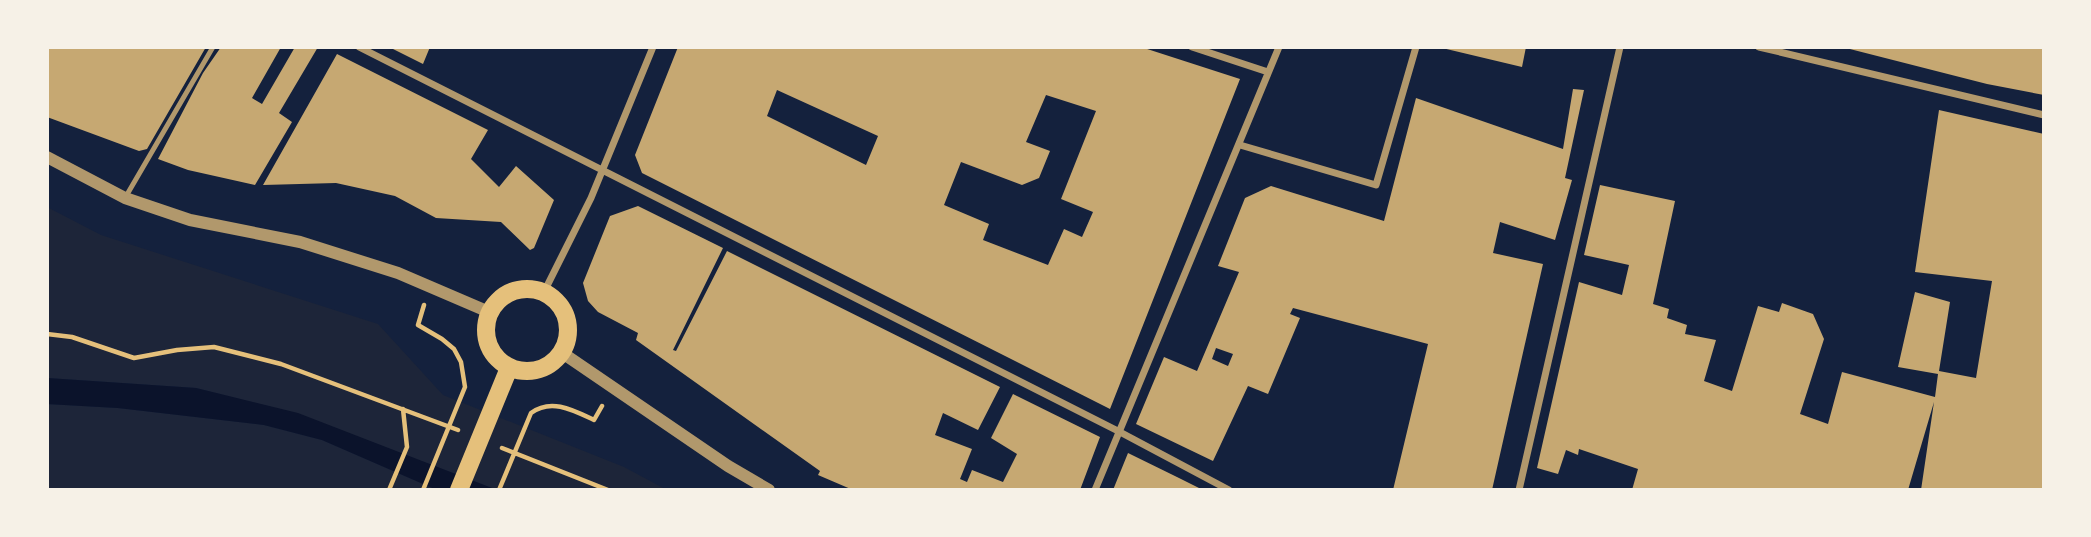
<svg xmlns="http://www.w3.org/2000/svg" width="2091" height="537" font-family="'Nunito Sans',sans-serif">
	<rect width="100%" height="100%" fill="#14213d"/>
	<path fill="#1d2539" d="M47,207L101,235L378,324L443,395L624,467L667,490H497L298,414L196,388L47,378Z
		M47,404L118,408L264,425L322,440L437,490H47Z"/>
	<path fill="#0b132b" d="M47,378L196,388L298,413L497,490H437L322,440L264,425L118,408L47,404Z"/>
	<path fill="#c6a872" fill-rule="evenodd" d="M47,47H206L147,149L139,151L47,117Z
		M221,47H281L252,98L262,104L295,47H318L279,113L292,122L255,185L188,170L158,159L203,73Z
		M389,47H430L423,64Z
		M678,47H1141L1240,79L1110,409L642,173L635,155ZM777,90L878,136L866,165L767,116ZM1046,95L1096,111L1061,199L1093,212L1082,237L1064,229L1048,265L983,240L989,224L944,205L961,162L1022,185L1039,178L1050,151L1026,142Z
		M1438,47H1526L1522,67Z
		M1842,47H2044V95L1987,84Z
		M337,54L488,130L471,159L499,187L516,166L554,200L534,248L530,250L501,222L436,218L395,196L336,183L263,185Z
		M1573,89L1584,90L1565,178L1572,180L1555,240L1500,222L1493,253L1543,264L1492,490H1393L1428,344L1293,308L1290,314L1300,318L1268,394L1248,386L1213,461L1136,424L1164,357L1197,371L1239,272L1218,266L1245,198L1271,186L1384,221L1416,98L1563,149ZM1216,348L1233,354L1228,366L1212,359Z
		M1939,110L2044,134L2043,490H1921L1934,402L1908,490H1632L1638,469L1579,449L1578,455L1566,450L1558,474L1537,468L1579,282L1622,295L1629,265L1584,255L1600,185L1675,201L1653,304L1669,309L1667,318L1687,325L1685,334L1716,340L1704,381L1732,391L1758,306L1779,312L1782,303L1813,314L1824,339L1800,414L1828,424L1842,372L1935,397L1938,374L1898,367L1915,292L1950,302L1939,371L1976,378L1992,281L1915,272Z
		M638,206L723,248L673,350L676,351L727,251L1000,387L978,430L943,413L935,435L972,449L960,479L967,482L972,470L1003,482L1017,454L991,438L1013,394L1100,437L1080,490H853L818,475L820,471L636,340L638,333L598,312L588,301L583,283L610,216Z
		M1128,453L1179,478L1203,490H1113Z"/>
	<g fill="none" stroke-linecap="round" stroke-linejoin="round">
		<path stroke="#e5c07b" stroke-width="4.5" d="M47,334L72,337L134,358L177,350L214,347L281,364L458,430
			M502,448L608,490
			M389,490L407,447L403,409
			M423,490L465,387L461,362L454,349L442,339L418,325L424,305
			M499,490L531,413C551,398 573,410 594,420L602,406"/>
		<path stroke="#b1986c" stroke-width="5" d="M125,198L213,47"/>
		<path stroke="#b1986c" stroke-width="7" d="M359,47L1118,431L1229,490
			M1192,47L1268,72
			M1759,47L2044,115
			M1240,145L1376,185L1416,47
			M544,292L591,198L653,47
			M1095,490L1279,47
			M1519,490L1620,47"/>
		<path stroke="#b1986c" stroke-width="12" d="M47,157L125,198L190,220L300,242L398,273L489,312
			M561,352L728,466L769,490"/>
		<path stroke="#e5c07b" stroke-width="18" d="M486 330a41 41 0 1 1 82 0a41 41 0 1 1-82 0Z
			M459,490L509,368"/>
	</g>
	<rect width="2091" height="537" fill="none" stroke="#f6f1e7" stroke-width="98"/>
</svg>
